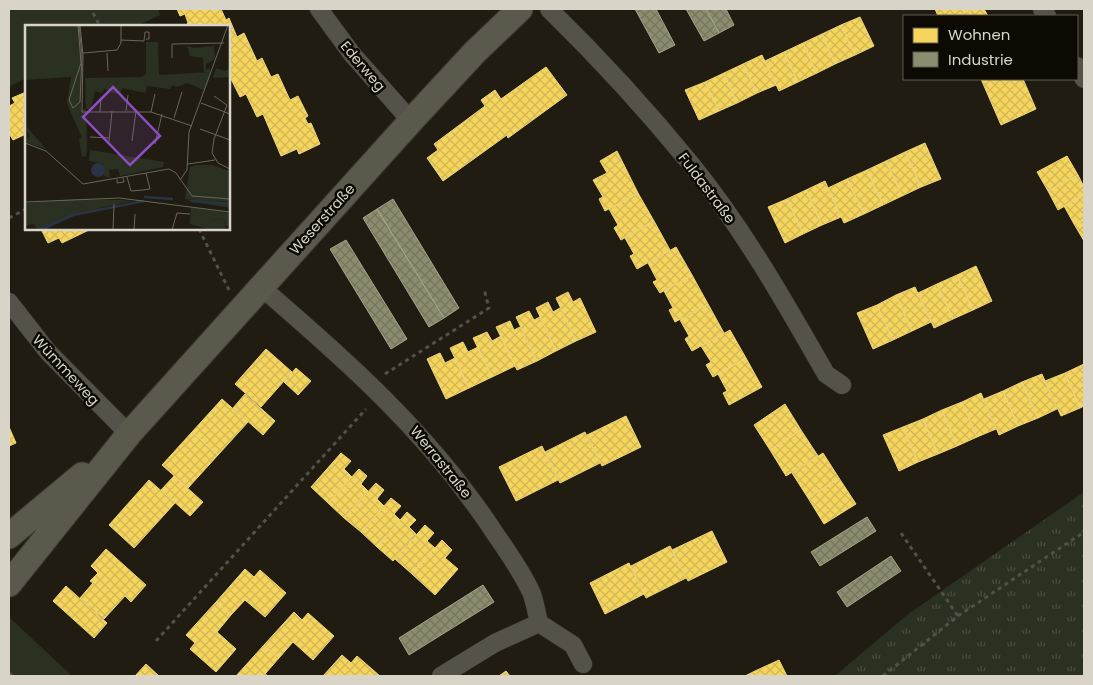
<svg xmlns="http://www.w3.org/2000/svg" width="1093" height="685" font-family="Poppins,sans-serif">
	<defs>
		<pattern id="grass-tufts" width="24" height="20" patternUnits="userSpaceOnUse" patternTransform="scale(1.25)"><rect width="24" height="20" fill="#2b3121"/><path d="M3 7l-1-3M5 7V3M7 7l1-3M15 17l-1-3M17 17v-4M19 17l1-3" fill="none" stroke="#494e40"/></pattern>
		<pattern id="homes-cross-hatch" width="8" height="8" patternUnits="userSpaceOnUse" patternTransform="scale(1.25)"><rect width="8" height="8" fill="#f6d55c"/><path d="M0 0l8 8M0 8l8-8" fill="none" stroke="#d2b756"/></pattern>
		<pattern id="industry-cross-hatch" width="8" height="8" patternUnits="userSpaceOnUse" patternTransform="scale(1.25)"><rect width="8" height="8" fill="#8c8c6e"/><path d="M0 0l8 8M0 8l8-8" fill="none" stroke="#76755f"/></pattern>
	</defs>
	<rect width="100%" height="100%" fill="#201c12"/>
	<path fill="url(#grass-tufts)" d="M1084,492V676H835L907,615Z"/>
	<path fill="#2b3121" d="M9,9H158L160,15L137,26H26V78L9,87Z
		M9,617L72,676H9Z"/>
	<path fill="url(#homes-cross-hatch)" stroke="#edd57c" d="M177,9H221L226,20L229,18L237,37L244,33L257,61L262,58L271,77L278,74L290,100L298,96L308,116L305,118L308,124L311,123L320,144L299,154L297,149L281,156L263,114L257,117L246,94L240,97L229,75V26H185L188,23L185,14L180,16Z
		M935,9H974L956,16H938Z
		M975,9H984L988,16H957Z
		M860,17L874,46L855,55L841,25Z
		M841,25L855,55L835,64L822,34Z
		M822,34L835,64L817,73L803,43Z
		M803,43L817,73L798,82L784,52Z
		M784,52L798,82L779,91L765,61Z
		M762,55L776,85L757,93L743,64Z
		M743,64L757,93L737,103L724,73Z
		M546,67L567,95L508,138L507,135L443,181L427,158L438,150L434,144L485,106L481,100L495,90L501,99Z
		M724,73L737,103L719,111L705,82Z
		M981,79H1023L1036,109L1001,125Z
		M705,82L719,111L699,120L685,90Z
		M26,92V134L13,140L10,135L9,136V106L15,103L12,98Z
		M925,143L941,179L921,187L905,152Z
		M617,151L638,193L605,211L599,199L603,197L593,180L607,173L600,161Z
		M905,152L921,187L902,196L886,161Z
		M1067,156L1078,175L1048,191L1037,172Z
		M886,161L902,196L883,205L867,170Z
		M867,170L883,205L864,214L847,179Z
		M1078,175L1084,187V195L1058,210L1048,191Z
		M847,179L864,214L844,223L828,188Z
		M825,181L841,217L822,225L806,190Z
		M806,190L822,225L803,234L787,199Z
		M638,193L654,221L621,240L614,228L618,225L609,209Z
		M1084,195V219L1074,224L1064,206Z
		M787,199L803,234L785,243L768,207Z
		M1084,219V241L1074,224Z
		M654,221L670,250L637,269L630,256L634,254L625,238Z
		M41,229H91L62,243L59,238L48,243Z
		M676,247L692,275L660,293L653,282L657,280L648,263Z
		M976,266L992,301L973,310L957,275Z
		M692,275L708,304L675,322L669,310L673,308L664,291Z
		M957,275L973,310L953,319L937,284Z
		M937,284L953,319L934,328L918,293Z
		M915,287L931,322L912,331L896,295Z
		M568,292L573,302L580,298L596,332L576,341L556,298Z
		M896,295L912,331L893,340L877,305Z
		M548,302L553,312L560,308L576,341L556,351L536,308Z
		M708,304L724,333L692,351L685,339L689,336L680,320Z
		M877,305L893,340L873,349L857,313Z
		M529,311L534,320L540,317L556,351L537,361L516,317Z
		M510,321L514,330L520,327L537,361L517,370L496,327Z
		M730,330L746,358L713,377L706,365L711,362L701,346Z
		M487,332L492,341L501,336L515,366L492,377L473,338Z
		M463,342L468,352L478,347L492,377L469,388L450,348Z
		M266,349L292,372L261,407L235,384Z
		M440,353L445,363L455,358L469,388L446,399L427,359Z
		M746,358L762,387L729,405L723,393L727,391L718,374Z
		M1084,364V406L1080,408L1065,373Z
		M296,368L311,381L298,395L284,382Z
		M1065,373L1080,408L1061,416L1045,381Z
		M1042,374L1057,409L1038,418L1022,382Z
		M1022,382L1038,418L1018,426L1003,391Z
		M1003,391L1018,426L999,435L984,399Z
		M981,393L996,429L977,437L962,402Z
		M245,394L275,421L263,435L233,408Z
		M222,399L248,422L218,455L192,432Z
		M962,402L977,437L957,446L942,410Z
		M785,404L801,430L770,450L754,425Z
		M942,410L957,446L938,454L923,419Z
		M626,416L641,447L602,466L587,435Z
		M923,419L938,454L918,462L903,427Z
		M9,427L16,443L9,446Z
		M903,427L918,462L899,471L883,435Z
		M801,430L818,456L786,476L770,450Z
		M192,432L218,455L188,488L162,465Z
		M585,432L600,463L560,483L545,452Z
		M542,446L558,480L516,501L499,467Z
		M341,453L351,461L344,469L352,477L328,503L311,487Z
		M823,453L839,478L808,498L792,473Z
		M359,469L367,476L361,484L368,491L344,518L328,503Z
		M174,476L203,502L190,516L161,490Z
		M839,478L856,504L824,524L808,498Z
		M149,480L175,503L134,548L109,525Z
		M376,483L384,490L377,499L384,506L361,532L344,518Z
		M391,498L401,506L394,514L400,520L377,547L361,532Z
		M407,512L416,520L409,527L416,534L393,561L377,547Z
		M425,525L434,533L427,541L435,548L412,574L395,559Z
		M712,531L727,562L688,581L672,550Z
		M442,540L452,550L445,558L458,569L435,595L412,574Z
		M670,546L686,578L646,598L631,566Z
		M106,549L146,585L131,602L125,596L104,619L80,598L93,583L90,581L98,573L91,566Z
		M629,563L644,594L605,614L590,583Z
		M245,569L254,577L260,570L286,593L265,617L245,600L231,615L216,602Z
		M66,586L107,623L94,638L53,601Z
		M216,602L231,615L217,632L236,649L216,672L190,649L195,643L186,635Z
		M294,612L302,620L308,613L334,636L313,660L293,642L279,658L264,645Z
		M264,645L279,658L265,674L268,676H236Z
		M342,655L351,663L357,656L380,676H323Z
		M779,660L787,676H758L755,671Z
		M146,664L159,676H135Z
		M506,671L510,676H499Z
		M755,671L758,676H745Z"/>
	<path fill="url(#industry-cross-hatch)" stroke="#a3a289" d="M635,9H656L675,45L659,53Z
		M686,9H706L719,33L704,41Z
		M706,9H726L734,25L719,33Z
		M393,199L459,308L444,318L377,209Z
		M377,209L444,318L429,327L363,218Z
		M346,240L407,339L391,349L330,249Z
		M867,517L876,531L820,566L811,552Z
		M891,556L901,571L847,607L837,592Z
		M483,585L494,602L409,655L399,638Z"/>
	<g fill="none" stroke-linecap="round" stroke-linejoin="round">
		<defs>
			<path id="street" d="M319,9L352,54L411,121
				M549,9C599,58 646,109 690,163C743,228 785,302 826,374L842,385
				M1042,9L1047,16
				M1077,66L1084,79
				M261,287C346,360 425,430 488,523C503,546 521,569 532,594C535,603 537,614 539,623L573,645L583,664
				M9,302L48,352L129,434
				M441,676L495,643L539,623"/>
			<path id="secondary" d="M9,536L82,475
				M9,584L129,434L411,121L475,52L520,9"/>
		</defs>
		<use href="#street" stroke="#3b3831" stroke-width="19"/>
		<use href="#secondary" stroke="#3b3831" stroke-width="27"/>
		<path stroke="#525048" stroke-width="3" stroke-dasharray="4 4" stroke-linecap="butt" d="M93,13L100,26
			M9,218L26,209
			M199,229L229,290
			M385,374L489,308L484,289
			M901,533L958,616
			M156,641L366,409
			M9,673L13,676
			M883,676L958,616L1084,532"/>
		<use href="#street" stroke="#555249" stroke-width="18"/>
		<use href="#secondary" stroke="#5b584c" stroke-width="25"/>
	</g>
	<g text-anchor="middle" stroke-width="5" stroke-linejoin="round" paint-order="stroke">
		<g font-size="14" fill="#d8d5c8" stroke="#0d0a04">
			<text transform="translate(363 66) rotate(50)" y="5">Ederweg</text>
			<text transform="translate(707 188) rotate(53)" y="5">Fuldastraße</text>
			<text transform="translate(322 219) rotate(-48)" y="5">Weserstraße</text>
			<text transform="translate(66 370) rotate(47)" y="5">Wümmeweg</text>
			<text transform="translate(441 462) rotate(51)" y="5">Werrastraße</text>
		</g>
	</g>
	<g transform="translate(25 25)">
		<rect width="205" height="205" fill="#201c12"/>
		<path d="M162,21L169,23L189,21L190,34L181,39V45L184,43L186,47H179L178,33L165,31ZM0,100L21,124L0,117L5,111ZM65,125L139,137L138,142L95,151L93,144L84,145L85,153L79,151L78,139L64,136ZM50,174L57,187L13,205L9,199L0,201V178ZM185,194L199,195L201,205H186Z" fill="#2b3121"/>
		<path d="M160,174L205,177V183L168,177ZM166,182L205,188V201H201L199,195L186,194V205L165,199Z" fill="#2b3121"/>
		<path d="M0,0H54L57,30L56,85L61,84L60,53L117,52L121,49V17H133L134,50L186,47L179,65L162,58L152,62L147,60L145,64L122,61L120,68L97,63L95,70L79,64L77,68L70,66L66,84H61L62,122L61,131L57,132L54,114L57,113L42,78L46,52L0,55ZM191,43L200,46L205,43V52L188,53ZM172,140H187L205,146V177L160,174L165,142Z" fill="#2b3121"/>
		<path d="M26,0H48L49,5L45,7L52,29L50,45L45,46ZM50,174L95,175L107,176L57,187Z" fill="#2b3121"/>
		<path d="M66 145a7 7 0 1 1 14 0a7 7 0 1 1-14 0Z" fill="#2a3345"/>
		<path fill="none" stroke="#2a3345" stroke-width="2.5" d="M119,172L148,174M166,176L205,179M15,205L48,190L119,176"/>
		<path fill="none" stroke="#6a665b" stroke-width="1" d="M53,0L56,38L44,75L48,83L55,77L57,30L54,0M55,0L58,30L57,87H126L167,101M96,15L119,16L120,7H124V14H121M58,28L92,25L96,18V0M82,28L83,46M147,33V19L199,18M189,71L202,80L189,114L187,128L193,138L205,144M176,78L205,89M101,86L103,70M75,87L76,72M126,87L130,69M149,93L157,67M175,104L205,115M65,112L84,113M107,116L111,86M84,117L87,86M0,118L21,126L58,159L144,144L151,148L167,171L205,174M130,119L137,89M163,139L190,135M102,152L106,166L118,165L125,164L121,148M92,154V158L99,157L98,153M155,155L162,145L164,107L203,0M0,177L94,173L205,187M88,205L89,179M108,205H128M109,205L110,189M147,205L152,188L165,189"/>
		<path fill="#8e4ec1" fill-opacity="0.15" stroke="#8e4ec1" stroke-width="2.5" d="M88,62L135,111L105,140L58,92Z"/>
		<rect width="205" height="205" fill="none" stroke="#d8d5c8" stroke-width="2.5"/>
	</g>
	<rect width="1093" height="685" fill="none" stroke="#d8d5c8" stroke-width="20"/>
	<rect x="903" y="15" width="175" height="65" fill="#0d0a04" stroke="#5e5b52"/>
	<rect x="913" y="28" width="25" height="15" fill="#f6d55c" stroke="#5e5b52"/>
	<text x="948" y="40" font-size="15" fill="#d8d5c8">Wohnen</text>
	<rect x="913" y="52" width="25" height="15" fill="#8c8c6e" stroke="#5e5b52"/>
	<text x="948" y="65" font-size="15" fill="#d8d5c8">Industrie</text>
</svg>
